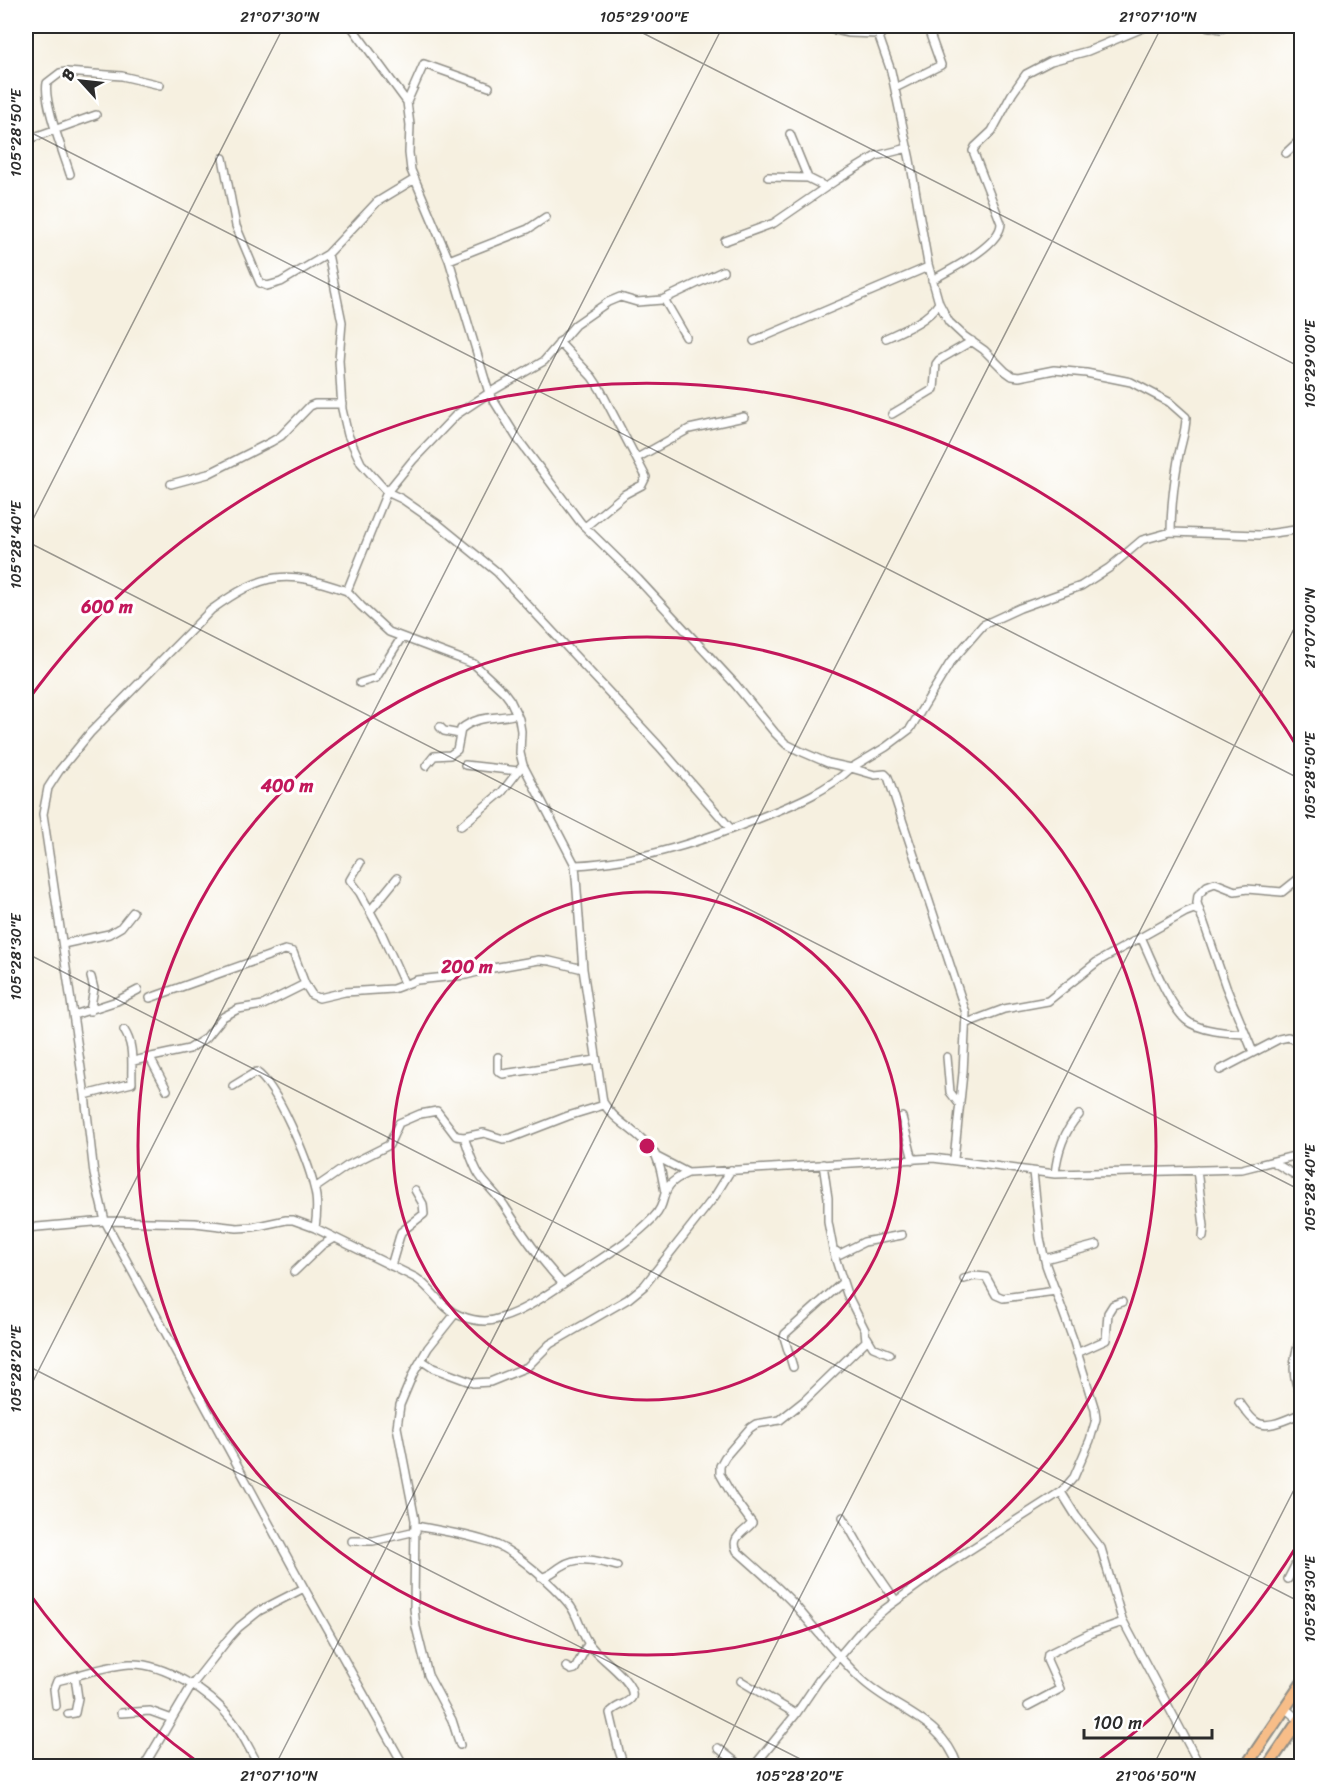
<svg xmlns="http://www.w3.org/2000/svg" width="1327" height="1792" font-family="Sriracha,sans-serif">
	<rect width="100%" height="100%" fill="#fff"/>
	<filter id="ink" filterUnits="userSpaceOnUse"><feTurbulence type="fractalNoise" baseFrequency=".0167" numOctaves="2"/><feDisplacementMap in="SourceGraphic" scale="12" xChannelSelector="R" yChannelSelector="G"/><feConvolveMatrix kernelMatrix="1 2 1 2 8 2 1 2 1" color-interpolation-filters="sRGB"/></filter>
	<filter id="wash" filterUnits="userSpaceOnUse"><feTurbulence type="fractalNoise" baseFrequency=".008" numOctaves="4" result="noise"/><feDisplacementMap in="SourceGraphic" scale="24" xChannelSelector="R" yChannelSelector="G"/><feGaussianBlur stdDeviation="1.35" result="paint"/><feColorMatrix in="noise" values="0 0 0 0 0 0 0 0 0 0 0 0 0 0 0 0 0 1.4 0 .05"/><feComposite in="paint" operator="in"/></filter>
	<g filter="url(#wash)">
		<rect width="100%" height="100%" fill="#f6f0e0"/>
	</g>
	<g filter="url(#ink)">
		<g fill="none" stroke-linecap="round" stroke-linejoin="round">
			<defs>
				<path id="minor" d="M351,26L407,102L410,125L409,153L411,170L449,260L489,393L517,438L581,523L638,579L735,684L775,733L786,744L800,751L828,763L851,768L886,747L910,729L950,663L983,625L1020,608L1081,586L1109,568L1142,540L1171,532L1259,535L1302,529
					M817,26L849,33L878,34L891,71L910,160L928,264L939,303L949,322L964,336L984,350L1005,371L1012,376L1019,377L1054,370L1086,373L1131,382L1169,402L1186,417C1186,433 1180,445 1178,460C1174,483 1171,508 1171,532
					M1206,26L1221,29L1228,26
					M878,34L902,26
					M895,88L941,65L927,26
					M407,102L424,64L489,87
					M790,134L808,178
					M26,140L96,115
					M1286,153L1302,138
					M223,158L236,226L260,283L267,286L281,282L328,254L377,202L415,179
					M70,174C64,154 43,102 47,83L60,73L66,72L122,76L160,85
					M768,177L808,178L826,187
					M725,241L774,223L835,181L876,156L908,148
					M328,254L342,322L339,360L342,409L348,435L361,463L387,492L402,499L438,524L497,572L659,746L731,829
					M449,260L528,229L546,217
					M932,280C950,270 1001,245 1001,223L973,151L975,147L992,131L1012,94L1026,74L1051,61L1088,51L1148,26
					M664,299L686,337
					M886,338C906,329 927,321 939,303
					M754,341L928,267
					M559,342L592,377L600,389L646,477L642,485L625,494L585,527
					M892,414L934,389L936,364L939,360L972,341
					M637,458L689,429L744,417
					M171,484L208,474L271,442L281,436L310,406L315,404H342
					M347,591C285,569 264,572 211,610L90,733L59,771L48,788L43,814L85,1095L94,1174L105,1221L304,1588L404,1766
					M360,683L376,678L401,638
					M440,727L444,731L460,734
					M465,765L518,771
					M426,766L434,756L450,755L457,750L461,729C480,714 495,720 517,714
					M1300,818H1302
					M461,826L502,792L523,765
					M360,863L350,880L360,893L380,930L404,983
					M575,865L523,765L520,753L521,731L519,719L510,700L504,692L474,664L389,632L361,606L347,591L387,492L413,460L456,415L489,393L544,361L575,325L608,302L620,297L637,302L662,300L723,271
					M370,911L397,878
					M1141,937C1152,960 1168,1004 1186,1020C1198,1031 1229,1033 1245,1034
					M63,944L109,934L121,927L133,912
					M583,969L575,865C641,862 706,840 767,815C797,803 828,790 851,768L875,775L885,774L888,777L966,1013L963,1073L954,1159
					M150,998L285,950L293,952L305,984L312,995L319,998L345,992L393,989L417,980L466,975L493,968L539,960L550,961L583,969L603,1102C614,1122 640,1132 653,1151C661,1162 662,1179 665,1192
					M90,1011L94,989L91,977
					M74,1015L117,1001L138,990
					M967,1023L1004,1009L1048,1001L1097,962L1186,912L1194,909L1200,912
					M1253,1052L1226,987L1197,903L1198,895L1207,886L1215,883L1235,891L1247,889L1282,892L1302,876
					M498,1057V1071L503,1074L596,1060
					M947,1057L950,1092L960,1105
					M150,1058L167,1090
					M133,1061L189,1049L206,1038L223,1017L238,1009L263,1005L305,984
					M1220,1070L1279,1039L1288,1037L1302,1042
					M233,1086L256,1072C277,1085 308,1161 314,1187C318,1200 317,1215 315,1228
					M85,1095L132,1083C131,1063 135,1047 124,1030
					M902,1117L913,1160
					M464,1137C469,1150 472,1164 480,1176C487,1186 497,1195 504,1205C522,1234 540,1259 563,1284
					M657,1157L688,1173
					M1273,1162L1302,1179
					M823,1164L828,1198V1222L834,1254L847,1294L865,1330L866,1341L804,1401L780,1420L756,1424L750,1428L725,1457L720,1466V1474L733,1497L752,1523C744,1533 730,1537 737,1551C756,1568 776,1585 794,1604C816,1630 837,1656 861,1679C895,1711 942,1718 958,1766
					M1197,1170L1204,1226L1203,1237
					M1055,1174C1057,1154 1064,1130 1079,1115
					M315,1188L347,1166L389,1145L399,1123L420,1114L437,1111L456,1136L464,1137L484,1133L503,1139L511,1138L568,1116L604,1105
					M26,1228L105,1221L195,1223L237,1228L253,1227L286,1220H293L315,1228L416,1278C432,1288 442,1310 461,1316C474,1321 488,1323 501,1318C527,1310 550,1292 572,1278C600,1259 630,1242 653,1218C671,1200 655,1187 688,1173L933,1158L1055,1174L1242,1169L1302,1154
					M833,1249L840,1254L864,1242L902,1235
					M1045,1259L1097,1245
					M391,1266L401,1232L424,1214L423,1204L415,1190
					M294,1272L322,1245L334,1238
					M964,1279L975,1276L986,1277L996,1295L1003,1298L1056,1291
					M455,1314L428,1348L413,1374L400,1405L397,1427L415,1520L414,1608L416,1627L428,1675L452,1720L460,1745
					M1302,1334C1294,1354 1289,1377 1302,1395
					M867,1337L873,1347L890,1354
					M1077,1353L1106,1340L1108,1313L1113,1305L1122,1302
					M421,1360L433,1368L473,1383L490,1382L527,1367L550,1344L628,1299L644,1286L715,1196L731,1170
					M793,1367L784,1337L785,1334L843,1282
					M1239,1402C1244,1408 1249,1417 1255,1421C1266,1431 1289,1418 1302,1413
					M1061,1492L1076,1516L1101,1548L1122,1619L1200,1766
					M843,1517L867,1559L896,1601
					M416,1526C442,1531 472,1535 497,1545C518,1554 553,1585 568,1603C580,1616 580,1637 595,1651C603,1660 636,1683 632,1697C629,1704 615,1705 610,1713L619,1751L624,1766
					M352,1541H373L416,1531
					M541,1577C549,1577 555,1570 562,1566C579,1555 599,1561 617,1566
					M1288,1579L1302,1552
					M566,1667L571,1670L575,1669L588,1644
					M741,1681L796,1714
					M56,1706L54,1689L57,1681C80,1675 105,1666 129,1664C163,1662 211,1693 231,1719C243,1733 250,1751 259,1766
					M1028,1706L1060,1689L1047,1660L1048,1654L1091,1633L1123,1622
					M1285,1708L1301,1722
					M121,1713L150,1711L172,1719
					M68,1714L75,1713L78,1698L75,1677
					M718,1748L741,1766
					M144,1766L192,1685L229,1638L239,1627L259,1611L304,1588
					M754,1766L796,1714L819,1680L865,1626L885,1609L940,1569L1062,1491L1074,1477L1090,1440L1096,1419L1095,1410L1074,1342L1046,1265L1040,1238L1033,1172
					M1172,1766H1178"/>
				<path id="primary" d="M1246,1766L1302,1683
					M1268,1766L1302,1716"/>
			</defs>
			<use href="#minor" stroke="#908e86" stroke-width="10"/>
			<use href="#primary" stroke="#908e86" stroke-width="14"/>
			<use href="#minor" stroke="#fff" stroke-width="7"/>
			<use href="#primary" stroke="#f7bd88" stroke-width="10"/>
		</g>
	</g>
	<path fill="none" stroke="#2b2b2b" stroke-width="1.5" stroke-opacity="0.45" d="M629,26L1302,368M26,130L1302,780M26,533L284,26M26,541L1302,1191M26,953L1302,1603M26,1365L814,1766M26,1395L723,26M275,1766L1162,26M714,1766L1302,613M1153,1766L1302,1474"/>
	<g fill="none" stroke="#c2185b" stroke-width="3">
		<circle cx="647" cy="1146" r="254"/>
		<circle cx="647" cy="1146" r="509"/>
		<path d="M1301 1539A763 763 0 0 1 1095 1763M199 1763A763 763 0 0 1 26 1589M26 703A763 763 0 0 1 1301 753"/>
	</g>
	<circle cx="647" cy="1146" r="9" fill="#c2185b" stroke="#fff" stroke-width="3"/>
	<g font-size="18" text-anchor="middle" font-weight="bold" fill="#c2185b" stroke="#fff" stroke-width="6" stroke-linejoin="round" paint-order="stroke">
		<text x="107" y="613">600 m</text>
		<text x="287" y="792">400 m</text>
		<text x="467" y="973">200 m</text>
	</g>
	<rect width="1327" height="1792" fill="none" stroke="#fff" stroke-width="66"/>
	<g transform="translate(81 81) rotate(297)" stroke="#ffffff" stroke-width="4.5" paint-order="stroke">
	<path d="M0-4.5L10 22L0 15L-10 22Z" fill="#2b2b2b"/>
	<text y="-9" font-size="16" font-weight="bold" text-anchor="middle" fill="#2b2b2b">B</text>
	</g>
	<path d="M1084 1729v9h128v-9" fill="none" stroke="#2b2b2b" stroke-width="3"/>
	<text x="1093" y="1729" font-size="18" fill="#2b2b2b" stroke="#ffffff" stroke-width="4.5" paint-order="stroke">100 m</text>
	<rect x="33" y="33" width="1261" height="1726" fill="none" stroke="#2b2b2b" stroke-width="2"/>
	<g font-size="15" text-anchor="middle" fill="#2b2b2b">
		<text x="280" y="22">21°07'30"N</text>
		<text x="644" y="22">105°29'00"E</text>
		<text x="1158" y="22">21°07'10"N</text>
		<text transform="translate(16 133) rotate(-90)" y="5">105°28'50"E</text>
		<text transform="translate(1310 364) rotate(-90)" y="5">105°29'00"E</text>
		<text transform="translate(16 545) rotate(-90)" y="5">105°28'40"E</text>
		<text transform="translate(1310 628) rotate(-90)" y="5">21°07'00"N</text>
		<text transform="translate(1310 776) rotate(-90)" y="5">105°28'50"E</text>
		<text transform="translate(16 957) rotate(-90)" y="5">105°28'30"E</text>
		<text transform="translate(1310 1188) rotate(-90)" y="5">105°28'40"E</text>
		<text transform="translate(16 1369) rotate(-90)" y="5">105°28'20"E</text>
		<text transform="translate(1310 1599) rotate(-90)" y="5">105°28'30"E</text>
		<text x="279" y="1781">21°07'10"N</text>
		<text x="799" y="1781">105°28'20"E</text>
		<text x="1156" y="1781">21°06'50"N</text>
	</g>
</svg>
